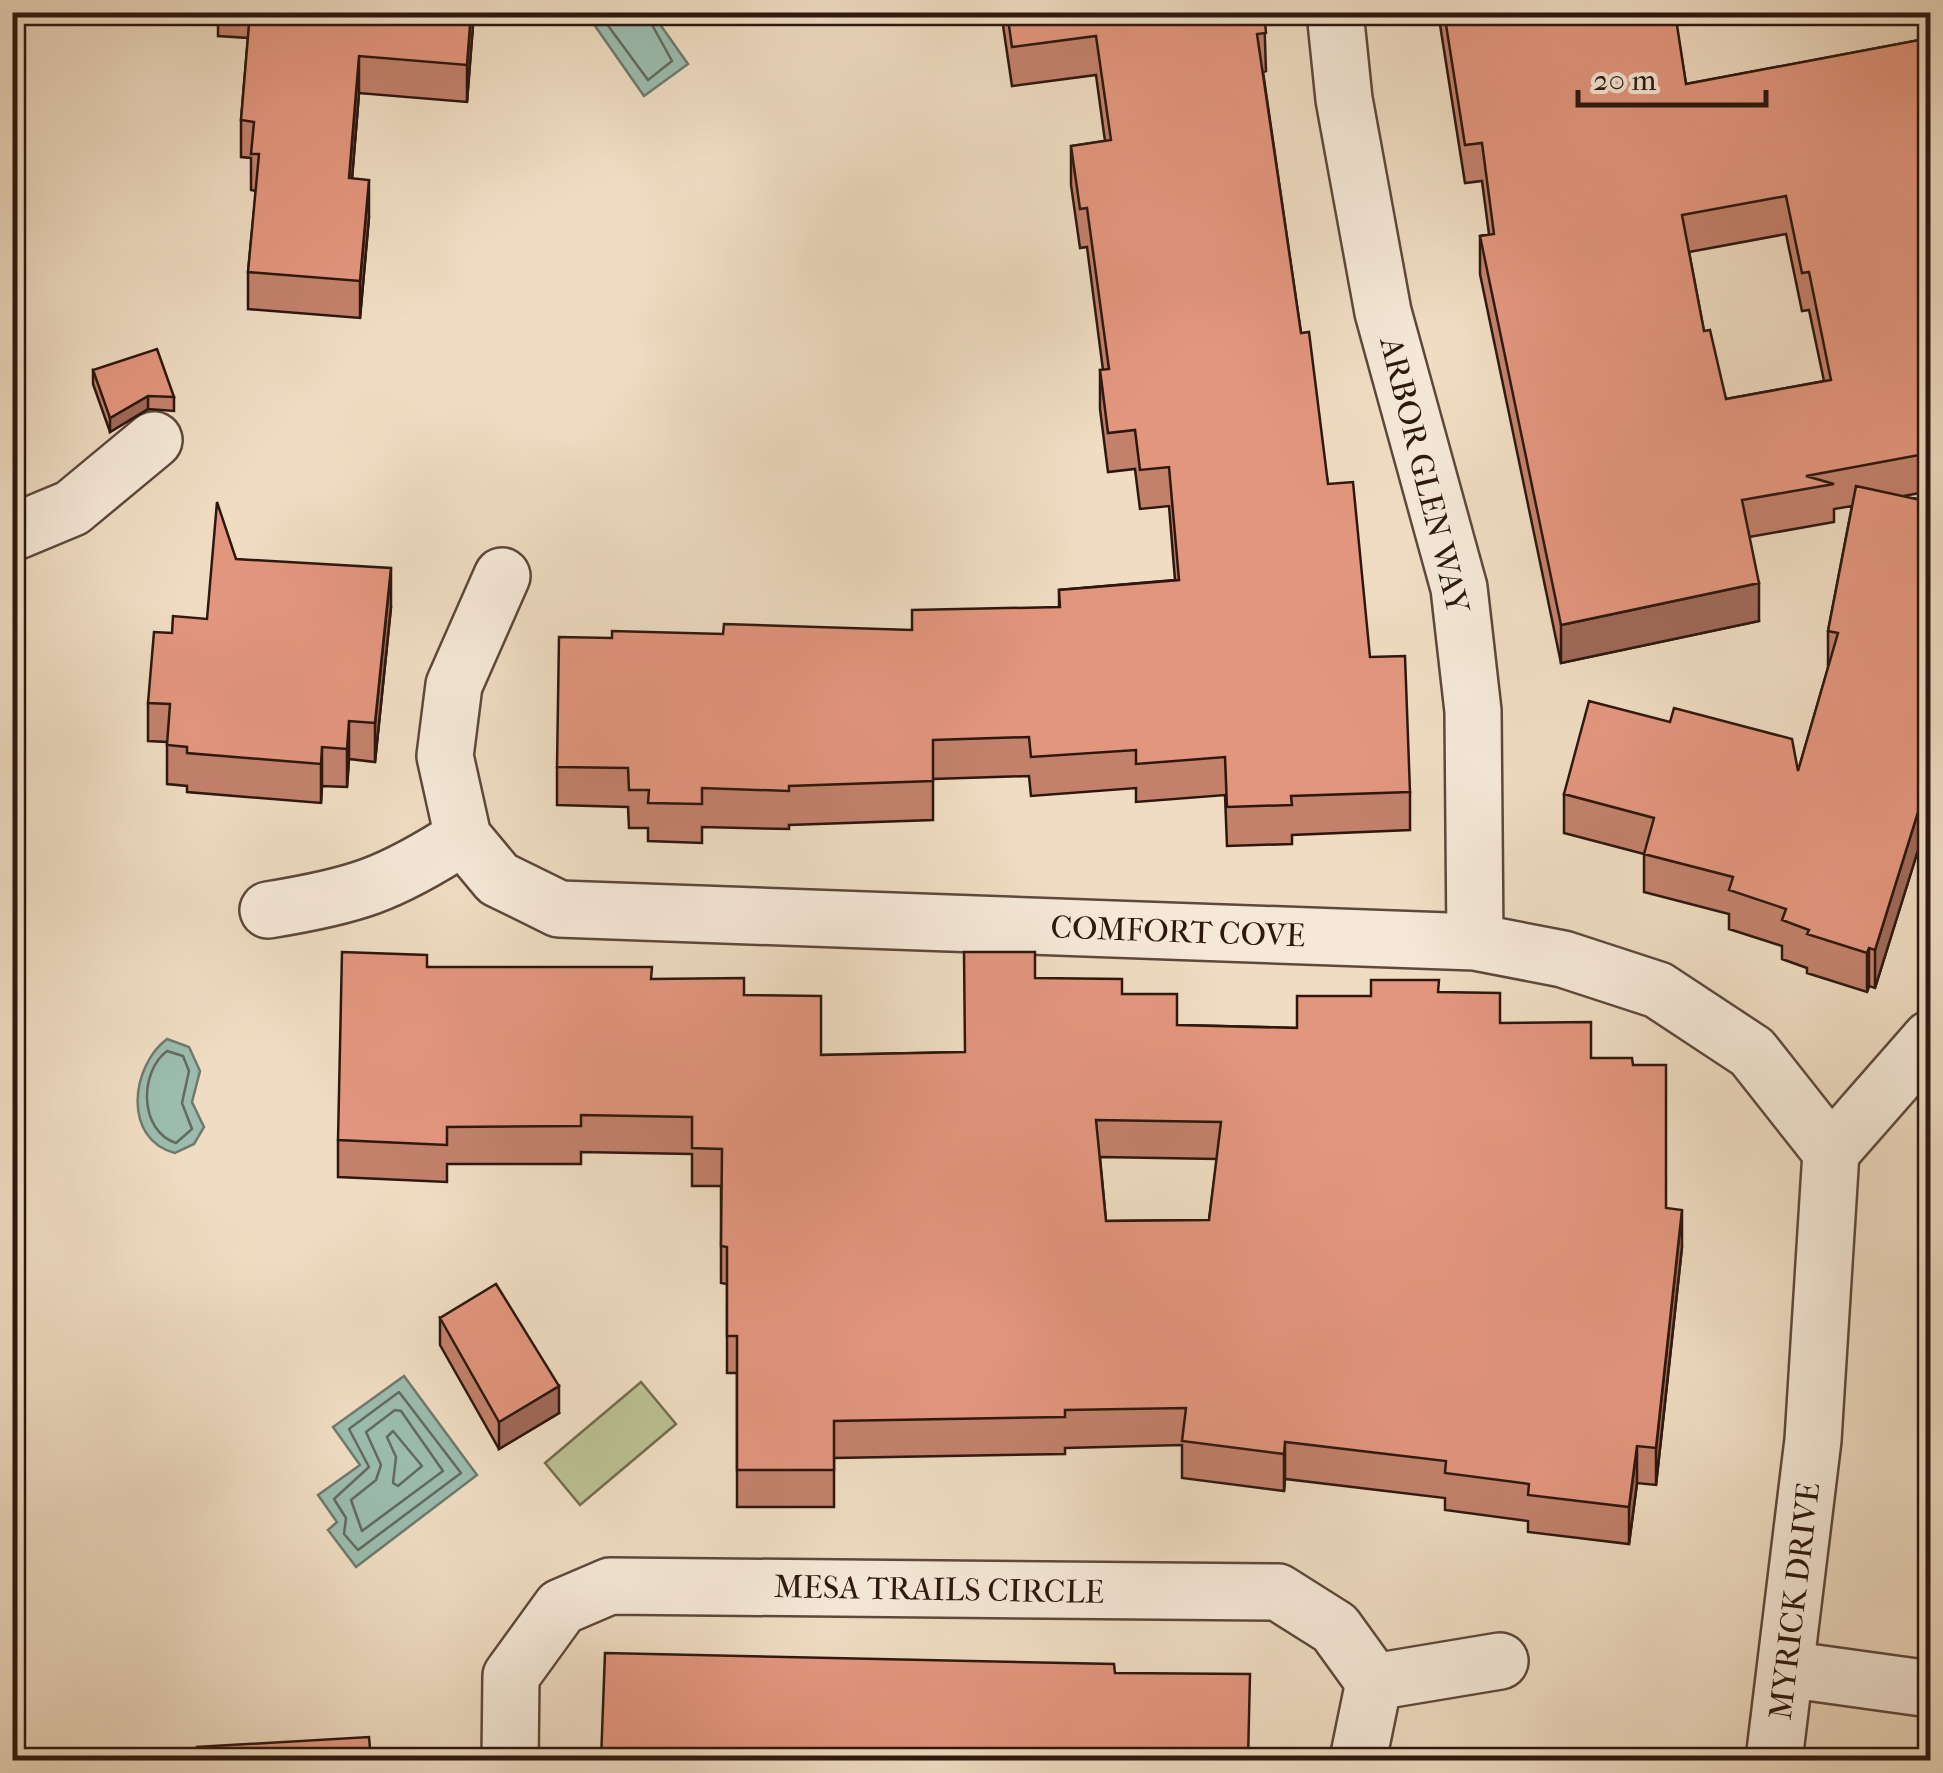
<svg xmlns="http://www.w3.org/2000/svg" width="1943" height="1773" font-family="'IM FELL French Canon',serif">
	<rect width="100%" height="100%" fill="#efdcc2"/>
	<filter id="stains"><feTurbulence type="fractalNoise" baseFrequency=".002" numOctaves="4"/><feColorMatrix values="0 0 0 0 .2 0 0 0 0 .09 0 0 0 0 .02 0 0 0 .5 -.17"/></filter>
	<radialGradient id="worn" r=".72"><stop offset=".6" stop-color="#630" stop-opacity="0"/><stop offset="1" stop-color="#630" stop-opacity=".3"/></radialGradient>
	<path fill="#bbc092" stroke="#746c50" stroke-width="2.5" d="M641,1382L676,1424L580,1505L545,1463Z"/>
	<path fill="#9bbcae" stroke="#6f7a6e" stroke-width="2.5" d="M586,13H652L688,64L644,96Z
		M167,1039L189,1047L200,1071L192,1102L204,1127L194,1144L175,1153C122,1139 131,1066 167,1039Z
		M404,1376L477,1475L356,1567L328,1530L337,1522L318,1495L360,1465L333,1427Z"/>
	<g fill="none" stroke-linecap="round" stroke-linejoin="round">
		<path stroke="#646a5e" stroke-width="2.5" d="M598,12L648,80L672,61L645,12
			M167,1051L183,1056L189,1071L182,1103L192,1129L176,1143C139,1131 139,1072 167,1051Z
			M399,1392L461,1473L358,1550L344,1534L346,1518L334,1499L369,1467L349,1429Z
			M395,1410L401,1411L443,1471L362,1531L351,1500L376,1480L381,1465L366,1432Z
			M393,1431L422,1466L398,1486L393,1483L396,1457L387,1437Z"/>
		<defs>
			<path id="minor" d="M1335,12L1344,99L1383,312L1459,588L1473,711L1475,942
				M12,533L72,508L154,440
				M502,576L454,685L445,756L463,837L498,879L559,909L1475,942L1563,959L1658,990L1752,1052L1831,1152L1813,1440L1774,1760
				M268,910C355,896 389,885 463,837
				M1831,1152L1930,1039
				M1786,1669L1930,1689
				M1374,1682L1500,1661
				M510,1760L511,1676L561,1607L610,1586L1278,1592L1335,1628L1374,1682L1358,1760"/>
		</defs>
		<use href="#minor" stroke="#5e483c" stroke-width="60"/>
		<use href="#minor" stroke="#f5e8d7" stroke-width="55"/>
	</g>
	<path fill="#c3816c" stroke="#2d170f" stroke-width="2.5" fill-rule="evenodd" d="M218,12H474L467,102L359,93L352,179L369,217L360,318L248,309V272L256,191L251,190V158L241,157V120L248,38L218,36Z
		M1001,12H1264L1266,71L1263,72L1301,333L1328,484L1370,657L1410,792V830L1292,835V844L1227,846L1225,795L1136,802V788L1031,796L1029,776L933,779V820L789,825V829L702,827V843L648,841V828H629L628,807L557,805V767L612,638L912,630L1059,607V590L1175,580L1169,506L1140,509L1135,469L1108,472L1100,409V370H1103L1087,247L1080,248L1071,185V146L1105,141L1096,75L1012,86Z
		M1438,12H1771L1676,23L1686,84L1930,38V491L1904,496L1930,502V850L1919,847L1875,988L1869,986L1867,992L1807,973V968L1782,959V946L1729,929V914L1644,892V854L1564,833V794L1798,771L1828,668V631L1852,506L1834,509V522L1749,537L1759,621L1561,663L1480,274V236L1489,234L1482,181L1465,183ZM1786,234L1802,311L1809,310L1824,381L1726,399L1704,331L1689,252Z
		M93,370L174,397V411L148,409L110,432L93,384Z
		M236,559L391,607L375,762L349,759L347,787L322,786L321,803L187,792V786L167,784V742L148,741V703L172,633L207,619Z
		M427,967L651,979L744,995L821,1055L965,1052L1035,978L1122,994L1177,1025L1297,1028L1371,996L1439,992L1500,1023L1591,1058L1633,1065L1666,1208L1682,1247L1656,1485L1637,1483L1629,1544L1528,1532V1521L1445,1510V1498L1285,1479L1284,1491L1182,1478V1445L1065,1448V1454L834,1458V1507H737V1373H727V1284L721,1283V1186H692V1154L581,1152V1164H447V1182L338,1177V1140ZM1100,1157L1217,1159L1209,1220L1106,1221Z
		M440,1318L559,1413L499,1449L440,1345Z"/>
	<path fill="#9f6958" stroke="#2d170f" stroke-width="2.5" d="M471,12H474L467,102V65Z
		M359,56V93L349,215V178Z
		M369,180V217L360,318V281Z
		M148,396V409L110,432V418Z
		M391,568V607L375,762V723Z
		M1759,583V621L1561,663V625Z
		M349,721V759L347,787V749Z
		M322,747V786L321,803V764Z
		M1919,809V847L1875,988V950Z
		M1869,948V986L1867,992V953Z
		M1682,1210V1247L1656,1485V1448Z
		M559,1386V1413L499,1449V1422Z
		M1285,1442V1479L1284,1491V1454Z
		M1637,1446V1483L1629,1544V1507Z"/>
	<path fill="#e3967e" stroke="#2d170f" stroke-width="2.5" fill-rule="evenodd" d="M250,12H471L467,65L359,56L349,178L369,180L360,281L248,272L259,154H251L254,122L241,120Z
		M1007,12H1264L1266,33L1257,34L1301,333L1309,332L1328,484L1353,482L1370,657L1405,656L1410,792L1291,796L1292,805L1227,807L1225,757L1136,764V750L1031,757L1029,737L933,740V781L789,786V791L702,788V804L648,803L649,790H629L628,768L557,767L559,637L612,638V631L723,634L724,624L912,630V610L1060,607L1059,590L1179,580L1169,467L1140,470L1135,430L1108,433L1100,370L1109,369L1087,208L1080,209L1071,146L1111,140L1096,36L1012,47Z
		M1444,12H1675L1686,84L1930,38V453L1806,476L1834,484L1742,500L1759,583L1561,625L1480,236L1494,234L1482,143L1465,145ZM1786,196L1802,273L1809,272L1831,380L1726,399L1710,330L1704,331L1682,215Z
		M157,349L174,397L148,396L110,418L93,370Z
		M1856,486L1930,502V812L1919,809L1875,950L1869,948L1867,953L1807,934L1809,930L1782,920L1786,909L1729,890L1733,877L1644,854L1654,818L1564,794L1589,701L1670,722L1674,708L1792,739L1798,771L1838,633L1828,631Z
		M217,502L236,559L391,568L375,723L349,721L347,749L322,747L321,764L187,753V747L167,745L170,704L148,703L154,632L172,633L173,616L207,619Z
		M342,952L427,955V967H652L651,979L744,978V995L821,996V1055L965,1052L964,952H1035V978L1122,979V994H1177V1025L1297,1028V996H1371V980H1439L1438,992L1500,993V1023L1591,1022V1058H1632L1633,1065H1666V1208L1682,1210L1656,1448L1637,1446L1629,1507L1528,1495L1529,1484L1445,1473L1446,1461L1285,1442L1284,1454L1182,1441L1186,1408L1065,1410V1417L834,1421V1470H737V1336H727V1247L721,1246L722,1149L692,1148V1117L581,1115V1126L447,1127V1145L338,1140ZM1096,1120L1221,1122L1209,1220L1106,1221Z
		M496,1284L559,1386L499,1422L440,1318Z
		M605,1653L1114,1664L1115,1673L1250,1674L1248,1760H601Z
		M369,1737L371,1760H151L198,1755L197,1747Z
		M1879,1754L1927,1760H1878Z"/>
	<g text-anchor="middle" stroke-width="10" stroke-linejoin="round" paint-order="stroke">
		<g font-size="32" fill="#2d170f" stroke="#f5e8d7">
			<text transform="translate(1425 475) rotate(76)" y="11">ARBOR GLEN WAY</text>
			<text transform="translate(1178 931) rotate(2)" y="11">COMFORT COVE</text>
			<text transform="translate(939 1589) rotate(1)" y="11">MESA TRAILS CIRCLE</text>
			<text transform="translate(1794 1601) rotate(-83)" y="11">MYRICK DRIVE</text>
		</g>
	</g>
	<rect width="1943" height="1773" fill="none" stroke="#efdcc2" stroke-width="50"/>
	<rect x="15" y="15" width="1913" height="1743" fill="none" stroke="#2d170f" stroke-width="5"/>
	<rect x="25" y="25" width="1893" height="1723" fill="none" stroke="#2d170f" stroke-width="2.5"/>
	<path d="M1578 90v15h188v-15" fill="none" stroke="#2d170f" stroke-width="5"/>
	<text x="1593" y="90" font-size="30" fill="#2d170f" stroke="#f5e8d7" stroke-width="8" paint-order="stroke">20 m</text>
	<rect width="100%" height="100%" filter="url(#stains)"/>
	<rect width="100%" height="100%" fill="url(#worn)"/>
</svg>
